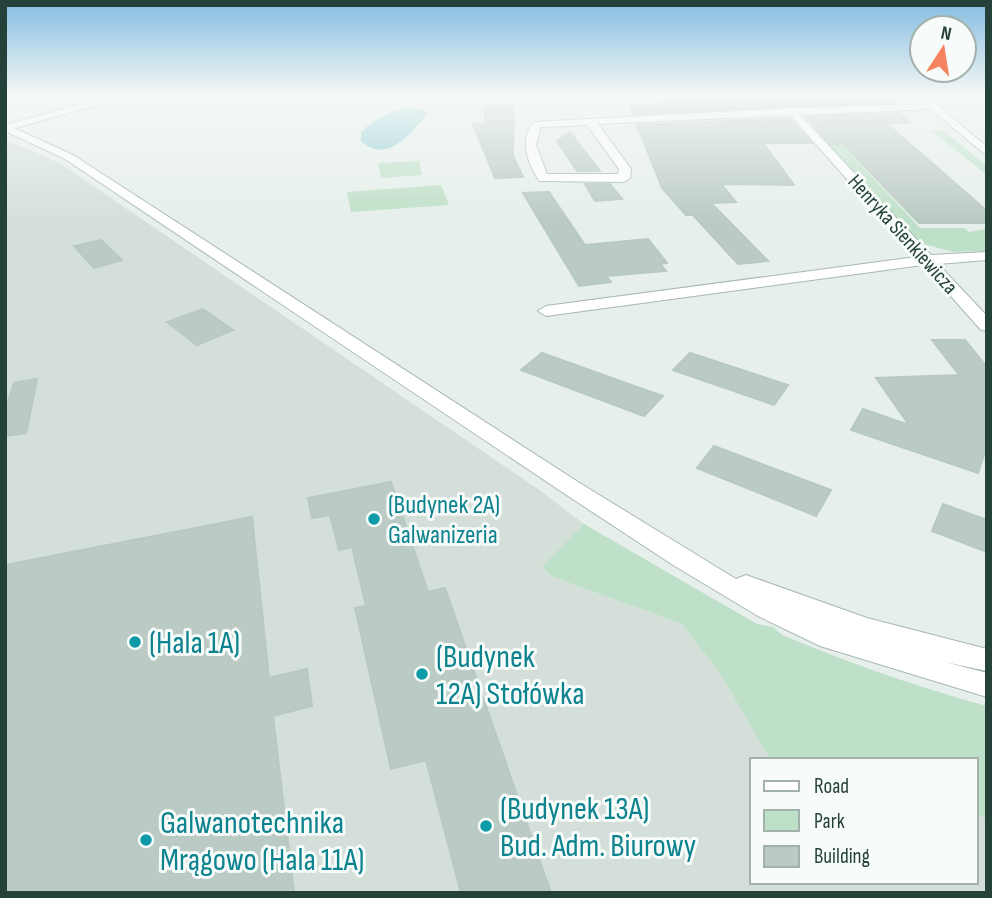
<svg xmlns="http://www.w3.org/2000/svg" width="992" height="898" font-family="'Sofia Sans Condensed',sans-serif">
	<rect width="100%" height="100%" fill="#e6efeb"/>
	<path fill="#d4dfda" d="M5,143H13L58,162L538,489L584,524L542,568L553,577L682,624L719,672L771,760H752V882H976V815L987,818V893H5Z"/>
	<path fill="#bfe0c8" d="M816,131H829L920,228H965L969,232L987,229V251L954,252L919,243Z
		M944,131L987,166V175L934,133L928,131Z
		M419,161L422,175L381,178L378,163Z
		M441,185L449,205L351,212L347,192Z
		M584,524L757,624L773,627L782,635C849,663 917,687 987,706V818L976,815V760H771L719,672L682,624L553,577L542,567Z"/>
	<path fill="#8ec9d4" d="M409,107L429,112C413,131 387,166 361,141V132C374,120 391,109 409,107Z"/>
	<path fill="#bbcac4" stroke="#b8c9c2" stroke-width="2" d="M886,97L891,103L633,114L630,105Z
		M514,105L513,156L523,177L495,178L473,124H485V106Z
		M900,113L910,123H886L987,211V223H919L843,144H830L806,117Z
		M789,118L812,143H763L794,185L721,184L736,202L711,203L768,261L738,264L693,215H686L662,188L637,125Z
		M570,132L600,171H577L557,141Z
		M585,184H610L622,199L595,201Z
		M549,192L585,245L648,239L667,263L660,264L666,271L606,276L611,282L579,286L523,193Z
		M101,240L122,260L94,268L74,246Z
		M203,309L233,330L197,345L167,322Z
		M932,340H965L987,367V446L978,473L851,430L863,409L909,425L876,378L959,375Z
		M542,353L637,387L663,396L644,416L521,370Z
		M690,353L788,385L774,405L673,370Z
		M37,379L26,433L5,436V403L8,402L14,383Z
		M714,446L831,490L816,516L697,468Z
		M391,482L428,592L445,588L551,893H461L426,760L391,769L355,608L366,606L352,547L339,550L330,515L312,518L308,498Z
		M943,504L987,520V552L932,531Z
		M252,517L269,678L307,669L312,706L273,716L294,893H5V565Z"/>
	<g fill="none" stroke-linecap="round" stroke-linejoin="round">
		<defs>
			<path id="minor" d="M119,94H136L5,131V125Z
				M453,94H463L460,101H454Z
				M934,104L936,106L931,109L800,115L931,255L987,252V260L938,264L987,316V331L981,330L923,265L546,316L538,311L546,306L916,257L790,115L598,124L631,169L630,178L624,182L539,181C527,161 520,142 533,122L791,108ZM587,125L619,169L618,174H547L536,145L541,127Z"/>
			<path id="tertiary" d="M913,94H924L987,147V156Z
				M5,124L73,155L578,482L736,579L746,575L867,618L987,649V671L945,662L987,673V697L820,646L758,616L673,565L562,492L65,159L5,131Z"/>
		</defs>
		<use href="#minor" stroke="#a8b8b2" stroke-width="2"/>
		<use href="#tertiary" stroke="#a8b8b2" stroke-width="2"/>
		<use href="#minor" fill="#fff" fill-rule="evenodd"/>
		<use href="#tertiary" fill="#fff" fill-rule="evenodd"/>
	</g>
	<linearGradient id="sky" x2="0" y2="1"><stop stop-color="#84bce0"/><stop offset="0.43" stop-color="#f4f8f6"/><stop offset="1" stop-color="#f4f8f6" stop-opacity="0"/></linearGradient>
	<rect width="992" height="220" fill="url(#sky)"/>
	<g fill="#0f9aa8" stroke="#f7fbf9" stroke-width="2.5">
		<circle cx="374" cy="519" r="7"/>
		<circle cx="135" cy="642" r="7"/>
		<circle cx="422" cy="674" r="7"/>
		<circle cx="486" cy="826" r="7"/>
		<circle cx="146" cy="840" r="7"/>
	</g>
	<g text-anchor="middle" stroke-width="6" stroke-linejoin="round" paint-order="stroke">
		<g font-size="21" fill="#24423a" stroke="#f7fbf9">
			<text transform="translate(903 234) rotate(48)" y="7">Henryka Sienkiewicza</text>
		</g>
		<g font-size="26" fill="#0d838f" stroke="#f7fbf9" text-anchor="start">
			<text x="388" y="513">(Budynek 2A)<tspan x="388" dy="30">Galwanizeria</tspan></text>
		</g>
		<g font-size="32" fill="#0d838f" stroke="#f7fbf9" text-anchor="start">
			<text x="149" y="653">(Hala 1A)</text>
			<text x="436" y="667">(Budynek<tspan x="436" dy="37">12A) Stołówka</tspan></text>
			<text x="500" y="819">(Budynek 13A)<tspan x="500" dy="37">Bud. Adm. Biurowy</tspan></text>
			<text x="160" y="833">Galwanotechnika<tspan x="160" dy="37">Mrągowo (Hala 11A)</tspan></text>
		</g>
	</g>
	<rect width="992" height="898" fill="none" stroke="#24423a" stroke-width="14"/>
	<rect x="750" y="758" width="228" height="126" fill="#f7fbf9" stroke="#a3b1ad" stroke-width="2"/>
	<rect x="764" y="781" width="35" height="10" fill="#ffffff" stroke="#a3b1ad" stroke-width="2"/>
	<text x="814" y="793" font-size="21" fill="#24423a">Road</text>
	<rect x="764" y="810" width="35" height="21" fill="#bfe0c8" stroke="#a3b1ad" stroke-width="2"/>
	<text x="814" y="828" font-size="21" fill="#24423a">Park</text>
	<rect x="764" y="846" width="35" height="21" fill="#bbcac4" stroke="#a3b1ad" stroke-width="2"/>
	<text x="814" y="863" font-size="21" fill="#24423a">Building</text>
	<g transform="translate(943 49) rotate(12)"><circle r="33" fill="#f7fbf9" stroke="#a3b1ad" stroke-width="2"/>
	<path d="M0-5L12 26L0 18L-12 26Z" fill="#f4845f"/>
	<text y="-10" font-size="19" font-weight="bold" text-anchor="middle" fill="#24423a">N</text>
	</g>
</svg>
